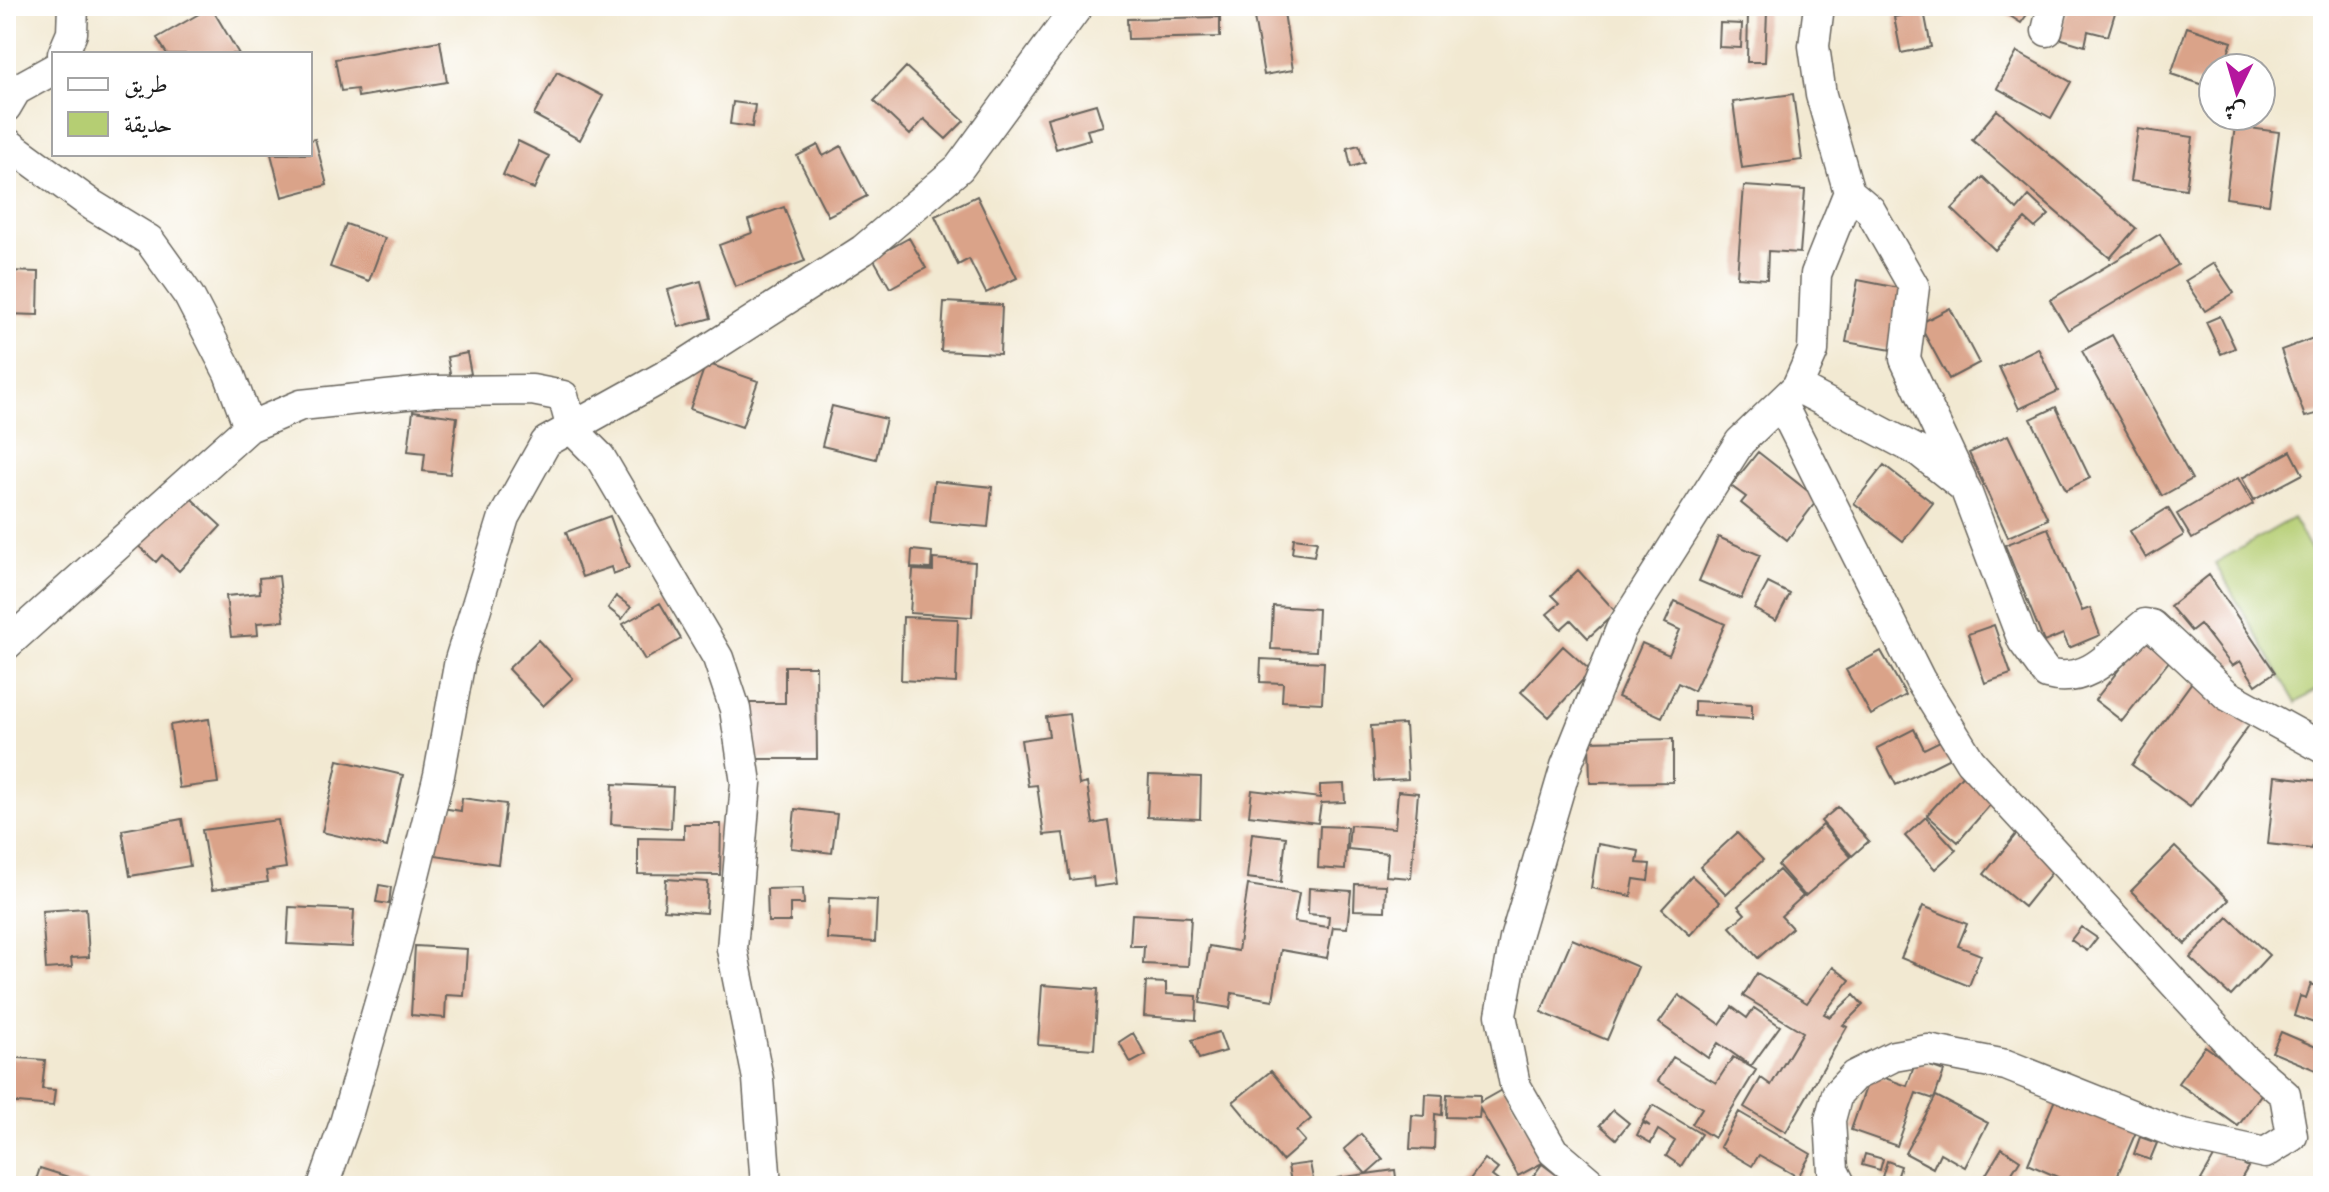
<svg xmlns="http://www.w3.org/2000/svg" width="2329" height="1192" font-family="Vollkorn,Amiri,serif">
	<rect width="100%" height="100%" fill="#fff"/>
	<filter id="ink" filterUnits="userSpaceOnUse"><feTurbulence type="fractalNoise" baseFrequency=".0125" numOctaves="2"/><feDisplacementMap in="SourceGraphic" scale="16" xChannelSelector="R" yChannelSelector="G"/><feConvolveMatrix kernelMatrix="1 2 1 2 8 2 1 2 1" color-interpolation-filters="sRGB"/></filter>
	<filter id="wash" filterUnits="userSpaceOnUse"><feTurbulence type="fractalNoise" baseFrequency=".006" numOctaves="4" result="noise"/><feDisplacementMap in="SourceGraphic" scale="32" xChannelSelector="R" yChannelSelector="G"/><feGaussianBlur stdDeviation="1.8" result="paint"/><feColorMatrix in="noise" values="0 0 0 0 0 0 0 0 0 0 0 0 0 0 0 0 0 1.4 0 .05"/><feComposite in="paint" operator="in"/></filter>
	<g filter="url(#wash)">
		<rect width="100%" height="100%" fill="#f2e9d2"/>
		<path fill="#b5ce73" stroke="#687548" stroke-width="2" d="M2293,518L2323,570V685L2296,703L2215,563Z"/>
		<g id="blocks">
			<path fill="#daa389" d="M1252,6H1283L1293,70L1264,75Z
				M2008,6H2018L2028,13L2021,23L2004,12Z
				M2068,6H2117L2108,36L2088,31L2085,46L2059,38Z
				M211,7L239,54H167L157,38Z
				M1924,11L1931,47L1901,53L1894,17Z
				M1748,12H1767L1765,62H1747Z
				M1220,17V37L1128,39L1127,19Z
				M1720,23L1742,24L1741,48L1719,47Z
				M2187,27L2232,42L2223,68H2213V88L2171,74Z
				M440,41L447,82L358,97L357,89L341,91L335,59Z
				M2017,52L2071,82L2051,118L1997,88Z
				M906,67L964,121L946,139L924,119L910,135L874,101Z
				M557,72L603,96L580,140L534,115Z
				M1793,94L1802,160L1742,168L1733,102Z
				M733,102L755,105L752,127L730,124Z
				M1096,104L1103,126L1087,130L1090,139L1056,149L1047,118Z
				M1997,110L2136,228L2110,258L1972,140Z
				M2235,126L2279,132L2269,204L2226,198Z
				M2138,129L2193,137L2186,189L2130,181Z
				M315,139L327,185L282,197L271,154H310V140Z
				M518,141L549,156L534,189L503,175Z
				M818,145L823,156L841,146L867,196L828,216L797,156Z
				M1359,145L1364,163L1351,167L1347,148Z
				M1983,177L2017,210L2029,196L2049,215L2035,228L2025,219L1995,250L1952,209Z
				M1744,186L1805,190L1800,253L1768,251L1767,279L1737,277Z
				M977,196L1017,278L986,293L969,259L958,265L935,216Z
				M784,207L805,261L735,287L719,245L752,233L748,220Z
				M346,224L385,238L369,281L330,267Z
				M2160,234L2178,265L2068,330L2050,300Z
				M909,238L926,268L890,288L873,258Z
				M2214,263L2234,293L2205,311L2185,281Z
				M6,271L39,272L38,315L6,314Z
				M1858,280L1904,289L1892,350L1846,342Z
				M701,281L711,318L679,327L668,290Z
				M944,302L1002,305L1000,354L941,351Z
				M1950,308L1979,363L1949,379L1919,324Z
				M2220,316L2235,348L2221,354L2206,322Z
				M2112,335L2192,479L2162,496L2082,351Z
				M2316,337L2323,358V412L2305,417L2281,350Z
				M2038,348L2058,391L2019,409L1999,367Z
				M467,353L471,374L451,378L447,357Z
				M706,363L758,381L742,427L690,409Z
				M832,406L886,419L876,459L822,446Z
				M2056,407L2090,478L2066,490L2031,419Z
				M413,411L457,417L450,474L423,471L425,453L408,451Z
				M2008,435L2048,519L2008,537L1969,453Z
				M2291,451L2303,474L2254,500L2242,478Z
				M1758,452L1818,499L1787,540L1741,503L1746,497L1731,486Z
				M1884,465L1933,503L1903,541L1854,503Z
				M2238,478L2253,504L2192,539L2177,514Z
				M934,481L992,487L988,527L930,522Z
				M182,490L221,526L179,571L162,555L156,562L134,542Z
				M2168,508L2184,535L2146,558L2130,531Z
				M610,516L629,568L613,574L611,567L582,577L566,532Z
				M2048,528L2082,611L2090,608L2100,635L2069,648L2063,634L2044,642L2005,545Z
				M1718,537L1760,555L1741,599L1699,581Z
				M1294,538L1317,541L1314,556L1292,553Z
				M912,550L932,552L931,569L911,568Z
				M933,559L975,562L972,617L910,613L913,570L933,571Z
				M1578,570L1616,612L1588,638L1571,620L1561,629L1547,614L1560,603L1552,595Z
				M2209,575L2275,672L2256,685L2240,661L2232,666L2200,624L2191,631L2170,606Z
				M279,576L284,621L257,623L258,635L231,637L226,596L260,593L259,578Z
				M1768,583L1790,594L1776,621L1754,609Z
				M616,596L631,607L622,619L608,608Z
				M1675,601L1725,624L1694,691L1678,683L1662,717L1618,697L1642,643L1669,655L1680,630L1665,623Z
				M660,603L681,639L645,660L623,624Z
				M1273,606L1318,609L1316,651L1271,649Z
				M903,617L958,619L956,683L901,680Z
				M1994,625L2011,674L1985,683L1968,634Z
				M2143,639L2170,660L2122,721L2095,700Z
				M538,640L573,678L543,706L508,669Z
				M1563,646L1591,671L1549,717L1521,692Z
				M1881,651L1906,695L1871,715L1846,670Z
				M1261,659L1324,662L1322,703L1282,701L1283,683L1260,682Z
				M785,666H816L817,759H751L750,703H785Z
				M2192,682L2250,724L2190,807L2132,765Z
				M1694,701L1752,704V719L1694,716Z
				M1069,714L1079,785L1087,783L1093,824L1108,821L1117,884L1094,887L1093,877L1070,880L1063,833L1044,835L1037,785L1028,786L1021,740L1049,736L1046,717Z
				M209,719L218,783L179,788L170,725Z
				M1405,724L1408,779L1374,781L1371,726Z
				M1914,729L1924,749L1942,740L1950,758L1896,785L1877,748Z
				M1673,739V782L1590,783L1589,741Z
				M338,760L403,775L387,847L322,832Z
				M1966,771L1996,798L1958,842L1927,815Z
				M1149,775L1201,777L1200,819L1147,817Z
				M2275,776L2320,781L2312,849L2268,844Z
				M613,784L673,787L671,828L611,824Z
				M1344,784L1345,802L1321,803L1318,823L1249,815L1252,790L1320,798V785Z
				M1398,791L1418,793L1411,878L1386,876L1388,853L1348,849L1350,825L1395,828Z
				M462,798L506,804L498,864L435,855L442,808L461,811Z
				M1838,807L1869,841L1852,856L1821,821Z
				M795,809L837,814L832,853L791,848Z
				M1926,817L1956,850L1935,869L1905,836Z
				M182,819L190,866L130,876L122,830Z
				M278,820L286,868L266,871L268,882L212,890L202,830Z
				M684,824H721L720,875L638,874V838L684,839Z
				M1823,825L1851,857L1805,896L1778,865Z
				M1320,826L1347,827L1345,870L1318,868Z
				M2021,828L2061,861L2024,907L1984,874Z
				M1252,833L1286,837L1281,882L1247,878Z
				M1737,833L1763,860L1726,894L1700,867Z
				M1598,844L1639,851L1637,863L1650,864L1648,881L1634,879L1631,896L1591,888Z
				M2175,847L2229,900L2185,944L2131,891Z
				M1779,870L1803,896L1781,916L1792,928L1758,958L1730,927L1745,914L1738,906Z
				M1692,876L1720,902L1690,935L1662,909Z
				M666,879L708,882L706,913L664,910Z
				M1355,884L1386,885L1385,911L1354,910Z
				M379,885L391,887L389,904L376,902Z
				M1248,885L1299,893L1294,922L1328,927L1329,916L1308,914L1309,888L1351,891L1347,928L1333,927L1327,958L1281,950L1273,1000L1232,993L1230,1008L1200,1003L1209,946L1238,951Z
				M803,888L804,904H790V922H768L767,889Z
				M829,898L877,900L875,942L827,939Z
				M1923,906L1967,924L1958,946L1981,955L1969,986L1901,958Z
				M289,907L354,910L352,947L287,944Z
				M86,908L89,957L71,958L72,967L46,969L42,911Z
				M1132,914L1191,917L1188,966L1143,964L1144,946H1130Z
				M2228,917L2269,955L2231,996L2190,958Z
				M2081,927L2097,938L2087,951L2071,940Z
				M1572,939L1638,967L1607,1040L1541,1012Z
				M415,946L467,949L464,996L446,995L445,1018L411,1015Z
				M1833,967L1850,980L1824,1014L1830,1017L1854,995L1863,1005L1843,1025L1847,1027L1786,1132L1744,1107L1761,1078L1771,1085L1803,1032L1743,996L1757,973L1807,1003Z
				M1146,982L1166,983V994L1197,996L1196,1020L1144,1016Z
				M2311,984L2320,988L2317,998L2323,1000V1026L2294,1016L2300,996L2306,998Z
				M1042,985L1098,989L1094,1049L1038,1045Z
				M1679,995L1720,1024L1732,1007L1747,1018L1754,1008L1780,1026L1751,1066L1718,1043L1708,1058L1659,1023Z
				M1219,1032L1226,1051L1199,1059L1192,1040Z
				M2281,1032L2323,1050V1073L2272,1052Z
				M1133,1033L1146,1055L1131,1063L1119,1042Z
				M2205,1046L2265,1089L2238,1126L2178,1083Z
				M6,1057L45,1060L42,1089L55,1090L53,1106L6,1102Z
				M1673,1057L1716,1083L1733,1057L1756,1070L1714,1138L1692,1124L1702,1108L1658,1081Z
				M1916,1061L1944,1071L1934,1099L1916,1093L1897,1146L1851,1130L1871,1073L1907,1086Z
				M1271,1071L1311,1119L1296,1131L1305,1141L1282,1161L1233,1102Z
				M1505,1088L1546,1161L1518,1176L1480,1109L1479,1118L1446,1117L1447,1094L1480,1095V1102Z
				M1426,1094L1443,1095L1442,1115L1435,1114L1434,1150L1410,1149L1412,1115L1425,1116Z
				M1936,1096L1988,1123L1965,1167L1940,1153L1933,1168L1905,1153Z
				M2056,1097L2136,1132L2113,1186H2078L2028,1164Z
				M1653,1105L1701,1134L1681,1166L1666,1156L1675,1141L1658,1130L1651,1143L1637,1135L1643,1123L1650,1126L1643,1121Z
				M1613,1110L1629,1123L1616,1139L1600,1125Z
				M1739,1112L1811,1154L1798,1177L1759,1155L1752,1166L1720,1147Z
				M1361,1134L1383,1159L1366,1174L1395,1170L1397,1186H1338L1337,1178L1366,1174L1344,1149Z
				M2140,1137L2157,1143L2150,1160L2134,1154Z
				M2002,1148L2020,1160L2004,1186H1979Z
				M2218,1150L2248,1167L2237,1186H2212L2201,1180Z
				M1865,1154L1883,1159L1880,1170L1862,1165Z
				M1485,1159L1498,1169L1492,1176L1505,1186H1465Z
				M1887,1161L1901,1166L1896,1181L1882,1177Z
				M1310,1163L1313,1179L1291,1182L1288,1166Z
				M1542,1164L1566,1182L1563,1186H1526Z
				M40,1168L87,1183L86,1186H34Z
				M684,1180L727,1184V1186H683Z"/>
		</g>
	</g>
	<g filter="url(#ink)">
		<use href="#blocks" fill-opacity="0" stroke="#67645c" stroke-width="2"/>
		<g fill="none" stroke-linecap="round" stroke-linejoin="round">
			<defs>
				<path id="minor" d="M2047,31L2053,6
					M63,54L72,33L73,6
					M6,107L16,90L54,69
					M6,142L92,205L149,240L189,296L229,373L249,427
					M1849,192L1870,210L1914,287L1905,359L1961,479
					M1797,387L1920,452L1965,488L2023,641L2047,674C2091,686 2114,649 2145,624L2152,625L2227,695L2323,748
					M1781,403L1920,680L1970,761L2243,1058L2285,1095L2292,1136L2265,1153L2179,1134L2006,1065L1928,1050L1894,1056L1854,1076L1837,1094L1830,1120L1833,1170L1841,1186
					M6,645L249,427L301,405L434,391L532,390L563,396L572,429L600,457L718,658L735,709L746,783L732,949L758,1079L766,1186
					M323,1186L345,1123L396,947L439,775L460,660L504,517L546,442L681,367L863,250L959,168L1078,6
					M1594,1186L1553,1151L1515,1085L1501,1015L1515,939L1566,766L1621,629L1740,442L1797,387L1813,351L1816,274L1849,192L1821,95L1814,46L1819,6"/>
			</defs>
			<use href="#minor" stroke="#67645c" stroke-width="33"/>
			<use href="#minor" stroke="#fff" stroke-width="30"/>
		</g>
	</g>
	<rect width="2329" height="1192" fill="none" stroke="#fff" stroke-width="32"/>
	<rect x="52" y="52" width="260" height="104" fill="#ffffff" stroke="#a4a4a4" stroke-width="2"/>
	<rect x="68" y="78" width="40" height="12" fill="#ffffff" stroke="#a4a4a4" stroke-width="2"/>
	<text x="124" y="92" font-size="24" fill="#1c1c1c">طريق</text>
	<rect x="68" y="112" width="40" height="24" fill="#b5ce73" stroke="#a4a4a4" stroke-width="2"/>
	<text x="124" y="132" font-size="24" fill="#1c1c1c">حديقة</text>
	<g transform="translate(2237 92) rotate(185)"><circle r="38" fill="#ffffff" stroke="#a4a4a4" stroke-width="2"/>
	<path d="M0-6L14 30L0 20L-14 30Z" fill="#b5179e"/>
	<text y="-12" font-size="22" font-weight="bold" text-anchor="middle" fill="#1c1c1c">ش</text>
	</g>
</svg>
